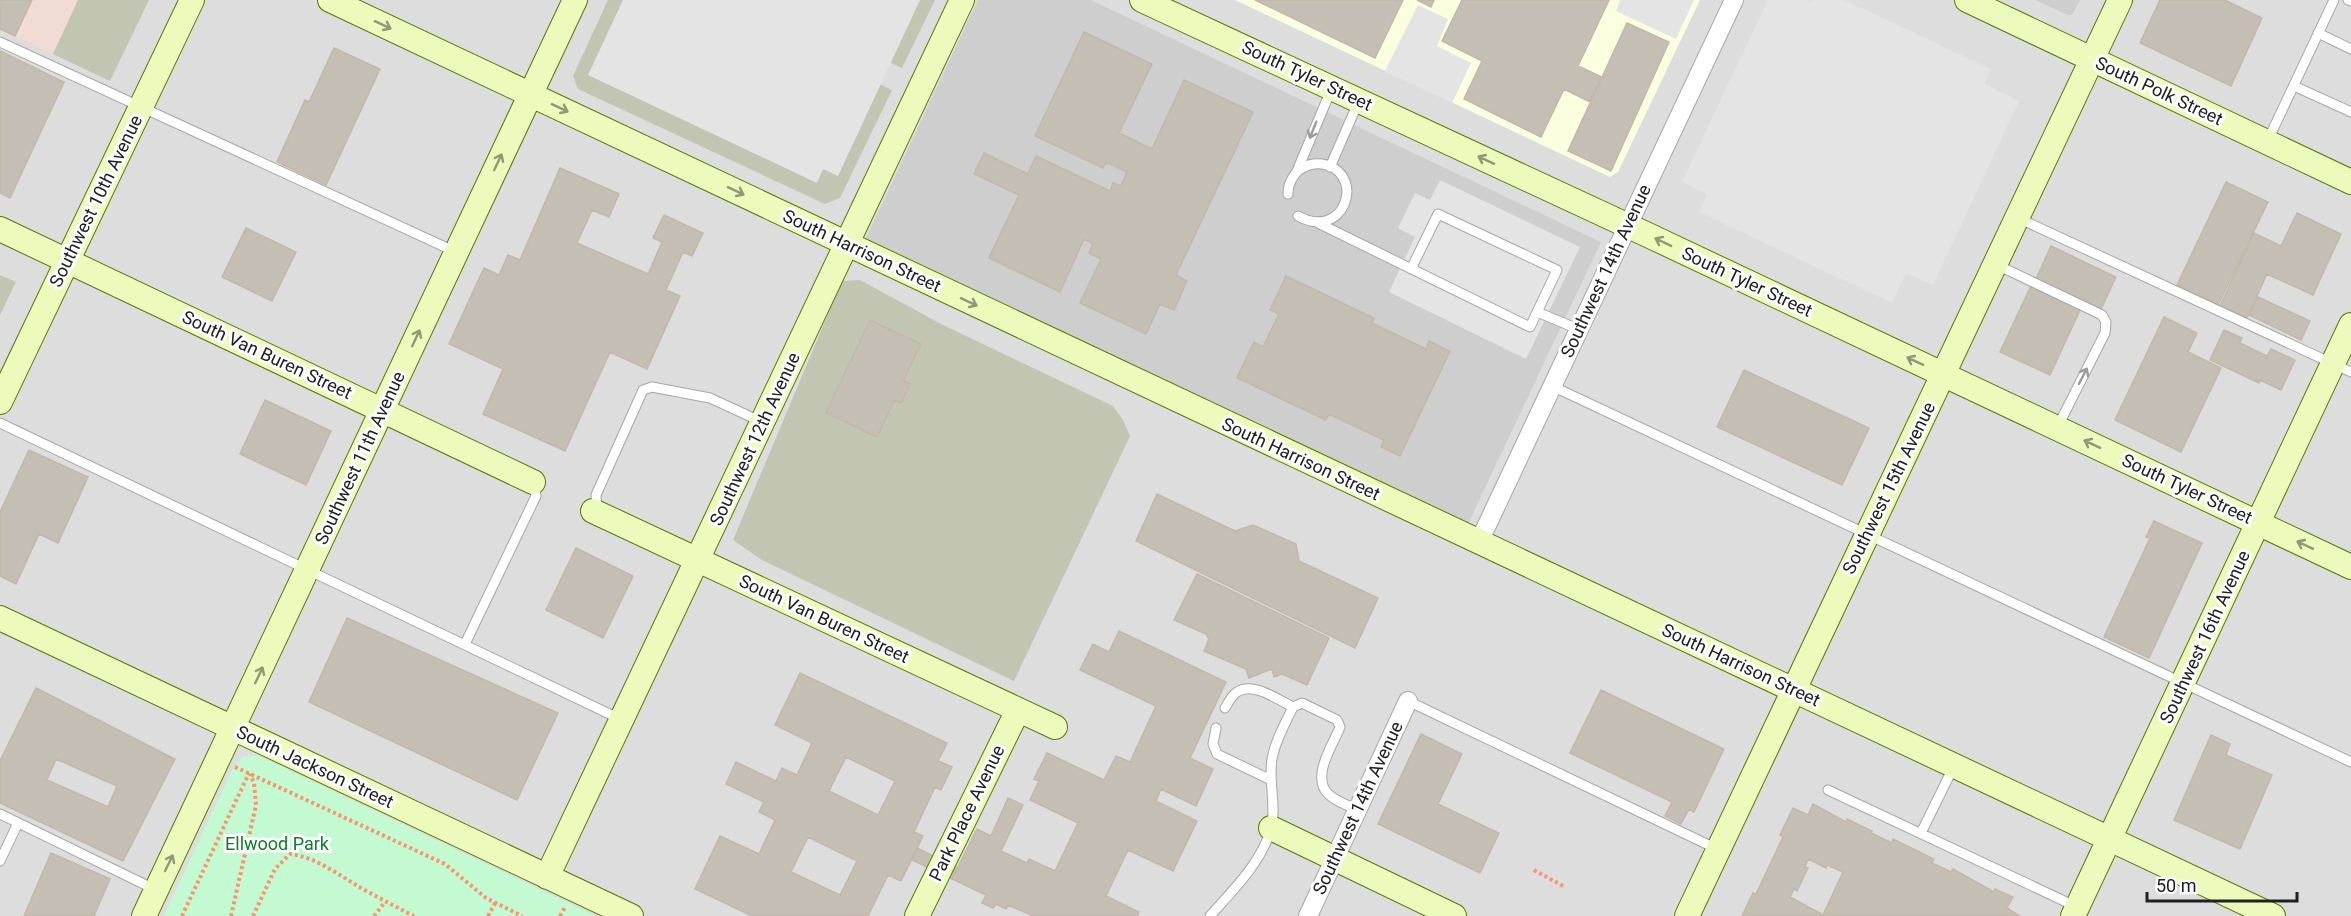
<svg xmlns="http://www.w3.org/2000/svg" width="2351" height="916" font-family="Roboto,sans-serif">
	<rect width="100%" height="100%" fill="#f0eee6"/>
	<path fill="#dedddd" d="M0,0H2351V916H0Z"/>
	<path fill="#f1dbd5" d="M0,0H78L53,54L0,29Z"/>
	<path fill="#faffe0" d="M1235,0H1700L1618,172L1610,177Z"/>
	<path fill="#cecece" d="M978,0H1091L1601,242L1468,524L866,238Z
		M2035,0H2080L2072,15H2068Z"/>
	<path fill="#c2c5b1" d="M78,0H149L110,81L53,54Z
		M608,0H703L892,90L840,198L825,204L578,89L573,76Z
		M756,0H935L902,68Z
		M0,275L16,282L0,315Z
		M860,280L943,325L1113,406L1123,420L1130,436L1014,681L762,560L733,540L842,281Z"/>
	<path fill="#c4fad1" d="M251,755L261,757L596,916H164L232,770L243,757Z"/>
	<path fill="#e4e4e4" d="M623,0H920L838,176L823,169L817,183L588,75Z
		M1620,0H1694L1676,39L1616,11Z
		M1768,0H1806L1810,2L1811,0H1844L1991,69L1984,84L2019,101L1933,285L1906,273L1892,303L1699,212L1707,194L1682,182Z
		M1418,5L1448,19L1437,46L1471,63L1452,103L1385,71Z
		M1440,180L1580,247L1526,359L1389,292L1415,237L1398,228L1415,193L1430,200Z"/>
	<path fill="#c5beb5" stroke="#c2b8a8" stroke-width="1.5" fill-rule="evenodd" d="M0,0H32L15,36L0,29Z
		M1255,0H1403L1375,58Z
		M1417,0H1434L1431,7Z
		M1462,0H1609L1578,66L1602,77L1590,102L1564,89L1541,137L1464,99L1482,61L1442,41Z
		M2160,0H2225L2262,18L2231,86L2140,43Z
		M1627,23L1669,42L1611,171L1568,151Z
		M1084,32L1152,64L1119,133L1152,149L1184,80L1253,112L1176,275L1187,281L1174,310L1160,304L1146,334L1080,303L1101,259L1089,253L1093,244L1084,239L1060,292L989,258L1019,195L974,174L984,153L1028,174L1036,156L1110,191L1113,183L1121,186L1127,172L1106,162L1103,168L1035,136Z
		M334,48L380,69L326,185L277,162L305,100L309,102Z
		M0,51L64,82L10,198L0,193Z
		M560,168L619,194L609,217L592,210L577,243L648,274L662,242L653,238L664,215L703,233L692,256L683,252L666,290L680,296L647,369L610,352L565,451L483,414L503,369L449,344L484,268L499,275L508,255L520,260Z
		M2226,182L2268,202L2218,305L2177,285Z
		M2297,213L2341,234L2313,295L2267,274L2247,318L2220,306L2254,233L2281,246Z
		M246,228L296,252L272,301L222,277Z
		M2051,246L2116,277L2101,309L2036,279Z
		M1286,276L1374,318L1372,323L1426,349L1429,341L1450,351L1400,456L1381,447L1384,440L1329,414L1326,420L1237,378L1254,342L1263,347L1279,314L1270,310Z
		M2031,286L2081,308L2050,375L2000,352Z
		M2258,297L2310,321L2301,340L2249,315Z
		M2164,317L2197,333L2188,352L2221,368L2181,452L2115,420Z
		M870,320L921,344L903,381L910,384L901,403L894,400L877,437L826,413Z
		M2224,330L2242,338L2240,343L2267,356L2271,349L2295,360L2281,390L2260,380L2259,383L2210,360Z
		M1744,370L1869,428L1842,485L1717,427Z
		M265,400L331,431L306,485L240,454Z
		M29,450L88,477L58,543L39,534L16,584L0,576V512Z
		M1157,494L1235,531L1253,525L1296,544L1299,561L1378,598L1355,648L1136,541Z
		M2154,521L2202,543L2149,658L2104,637L2150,538L2146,537Z
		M576,548L633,576L603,638L546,610Z
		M1197,574L1329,638L1307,685L1282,674L1274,677L1272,669L1249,678L1246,669L1204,651L1209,639L1206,634L1174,620Z
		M347,618L558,713L517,800L309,702Z
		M1119,631L1226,682L1190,758L1213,769L1196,806L1161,789L1156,801L1197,821L1173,871L1128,850L1106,896L1139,912L1137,916H1033L1008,905L1006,909L996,904L993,908L982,903L986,895L952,879L977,829L991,836L1008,798L1023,805L1001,851L1027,863L1029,859L1055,871L1078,823L1030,800L1039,781L1034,779L1047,753L1104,780L1116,756L1130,762L1156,706L1080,670L1093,644L1109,652Z
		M800,673L947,743L938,761L952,767L941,790L935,787L914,832L923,836L901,881L888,875L868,916H752L695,889L720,836L759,854L775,820L759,812L764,802L726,784L736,762L776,781L782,768L797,775L812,743L775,725ZM846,757L895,781L878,815L829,791ZM808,837L857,861L840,895L791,872Z
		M36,688L175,759L123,861L0,803V761ZM56,759L117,786L108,807L47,780Z
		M1601,690L1724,749L1694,812L1689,809L1681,824L1665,816L1672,802L1570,753Z
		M1421,734L1462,754L1438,804L1499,833L1480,873L1378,824Z
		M2211,735L2230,744L2226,755L2272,775L2240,849L2174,820Z
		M1813,804L1846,822L1847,819L1872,831L1871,833L1892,843L1893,839L1934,859L1932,863L1951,872L1953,869L1994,892L1995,889L2013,897L2007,908L2020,916H1742L1753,893L1756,894L1783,837L1780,835L1793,808L1808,815ZM1808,859L1826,868L1827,865L1843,872L1823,915L1790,897L1794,889L1797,891L1808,868L1805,867Z
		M917,848L958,868L952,879L912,860Z
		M51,853L110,879L94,916H24Z"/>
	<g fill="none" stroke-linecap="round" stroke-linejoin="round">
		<defs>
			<path id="lane" d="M2348,0L2351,1
				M2318,33L2351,49
				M0,42L456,252
				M2294,86L2351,112
				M2268,140L2334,0
				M1330,167L1358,103
				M1297,171L1331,90
				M1288,194C1288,183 1294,172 1304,167C1311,163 1319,163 1327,165C1366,178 1343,241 1298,216
				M2018,218L2351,372
				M1318,223L1530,327L1557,270L1438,214L1411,269
				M1995,264L2102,315L2106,322L2105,333L2057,428
				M1537,312L1578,329
				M1552,386L2351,762
				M0,423L620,719
				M597,510L596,495L643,390L652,387L710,398L762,422
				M465,644L536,496L533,482
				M1408,701L1717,849
				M1225,708C1228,703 1232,695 1237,692C1253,681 1278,700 1293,707
				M1216,728L1213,744L1217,754L1271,780
				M1828,790L2077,907
				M0,814L154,889
				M1921,833L1953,768
				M0,861L18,823
				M1210,916C1233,890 1261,863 1271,829C1277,806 1268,782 1272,759C1275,741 1285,724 1293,707L1302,703L1337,720L1340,727C1333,745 1311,776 1328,794C1336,801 1348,806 1358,810"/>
			<path id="street" d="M1479,542L1734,0
				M1308,916L1408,701"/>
			<path id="secondary" d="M330,0L2273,916
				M1142,0L1650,236L2351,567
				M1967,0L2351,182
				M0,229L533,482
				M0,402L192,0
				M593,511L1055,727
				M0,618L631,916
				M1271,828L1454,916
				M547,877L962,0
				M144,916L575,0
				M917,916L1018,710
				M1687,916L2120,0
				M2073,916L2351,325"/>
		</defs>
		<use href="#lane" stroke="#a7a7a7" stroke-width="11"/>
		<use href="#street" stroke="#a7a7a7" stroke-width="20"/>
		<use href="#secondary" stroke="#587805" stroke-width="26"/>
		<path stroke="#fa946d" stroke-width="4" stroke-dasharray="3 3" stroke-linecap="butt" d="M235,767L445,864L486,898L522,916
			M1534,870L1563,886
			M182,916L249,773
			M231,916L256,805L254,783L250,774
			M253,916L275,869L290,854C316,857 339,875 361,888C379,898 396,907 414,916
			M374,916L385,902
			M488,916L495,903
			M560,916L565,907"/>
		<use href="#lane" stroke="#fff" stroke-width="9"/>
		<use href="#street" stroke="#fff" stroke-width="18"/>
		<use href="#secondary" stroke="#ecfabb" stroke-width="24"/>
	</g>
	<defs><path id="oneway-shaft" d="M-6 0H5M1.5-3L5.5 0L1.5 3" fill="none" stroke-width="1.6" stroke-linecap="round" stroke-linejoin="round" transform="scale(1.5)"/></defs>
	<g stroke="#909875">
		<use href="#oneway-shaft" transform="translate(383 25) rotate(25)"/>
		<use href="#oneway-shaft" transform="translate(560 108) rotate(25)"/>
		<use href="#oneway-shaft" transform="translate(1486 160) rotate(-155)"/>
		<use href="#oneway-shaft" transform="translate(498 162) rotate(-65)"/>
		<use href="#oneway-shaft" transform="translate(736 191) rotate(25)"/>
		<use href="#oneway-shaft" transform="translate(1663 242) rotate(-154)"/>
		<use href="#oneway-shaft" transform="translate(969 302) rotate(25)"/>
		<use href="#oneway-shaft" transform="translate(416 338) rotate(-65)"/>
		<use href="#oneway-shaft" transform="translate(1915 361) rotate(-155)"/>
		<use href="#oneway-shaft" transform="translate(2092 444) rotate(-155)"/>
		<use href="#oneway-shaft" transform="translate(2305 545) rotate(-155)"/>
		<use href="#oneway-shaft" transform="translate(259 675) rotate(-65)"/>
		<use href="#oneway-shaft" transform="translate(169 863) rotate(-64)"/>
	</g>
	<g stroke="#9b9b9b">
		<use href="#oneway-shaft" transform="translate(1313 130) rotate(112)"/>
		<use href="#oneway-shaft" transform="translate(2083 376) rotate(-63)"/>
	</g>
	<g text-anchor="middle" stroke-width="6" stroke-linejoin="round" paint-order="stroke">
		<g font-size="18" fill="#202020" stroke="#fff">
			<text transform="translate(1307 76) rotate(25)" y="6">South Tyler Street</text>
			<text transform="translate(2159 91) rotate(25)" y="6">South Polk Street</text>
			<text transform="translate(96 201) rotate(-64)" y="6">Southwest 10th Avenue</text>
			<text transform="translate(862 251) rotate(25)" y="6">South Harrison Street</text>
			<text transform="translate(1606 271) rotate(-65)" y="6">Southwest 14th Avenue</text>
			<text transform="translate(1747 282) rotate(25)" y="6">South Tyler Street</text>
			<text transform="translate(267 355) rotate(25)" y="6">South Van Buren Street</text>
			<text transform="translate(755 439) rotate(-65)" y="6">Southwest 12th Avenue</text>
			<text transform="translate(360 458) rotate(-65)" y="6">Southwest 11th Avenue</text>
			<text transform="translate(1301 459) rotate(25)" y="6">South Harrison Street</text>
			<text transform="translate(1889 488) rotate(-64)" y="6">Southwest 15th Avenue</text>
			<text transform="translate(2187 489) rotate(25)" y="6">South Tyler Street</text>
			<text transform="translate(824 619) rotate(25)" y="6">South Van Buren Street</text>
			<text transform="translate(2205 637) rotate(-65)" y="6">Southwest 16th Avenue</text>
			<text transform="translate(1741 665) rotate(25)" y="6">South Harrison Street</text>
			<text transform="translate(315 767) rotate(25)" y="6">South Jackson Street</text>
			<text transform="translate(1358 808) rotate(-65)" y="6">Southwest 14th Avenue</text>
			<text transform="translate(967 813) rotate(-64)" y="6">Park Place Avenue</text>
		</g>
		<g font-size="18" fill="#0c7f29" stroke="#fff">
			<text x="277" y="850">Ellwood Park</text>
		</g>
	</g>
	<path d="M2147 892v9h150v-9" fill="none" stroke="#202020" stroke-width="3"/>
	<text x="2156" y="892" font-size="18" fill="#202020" stroke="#ffffff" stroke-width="4.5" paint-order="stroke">50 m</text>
</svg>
